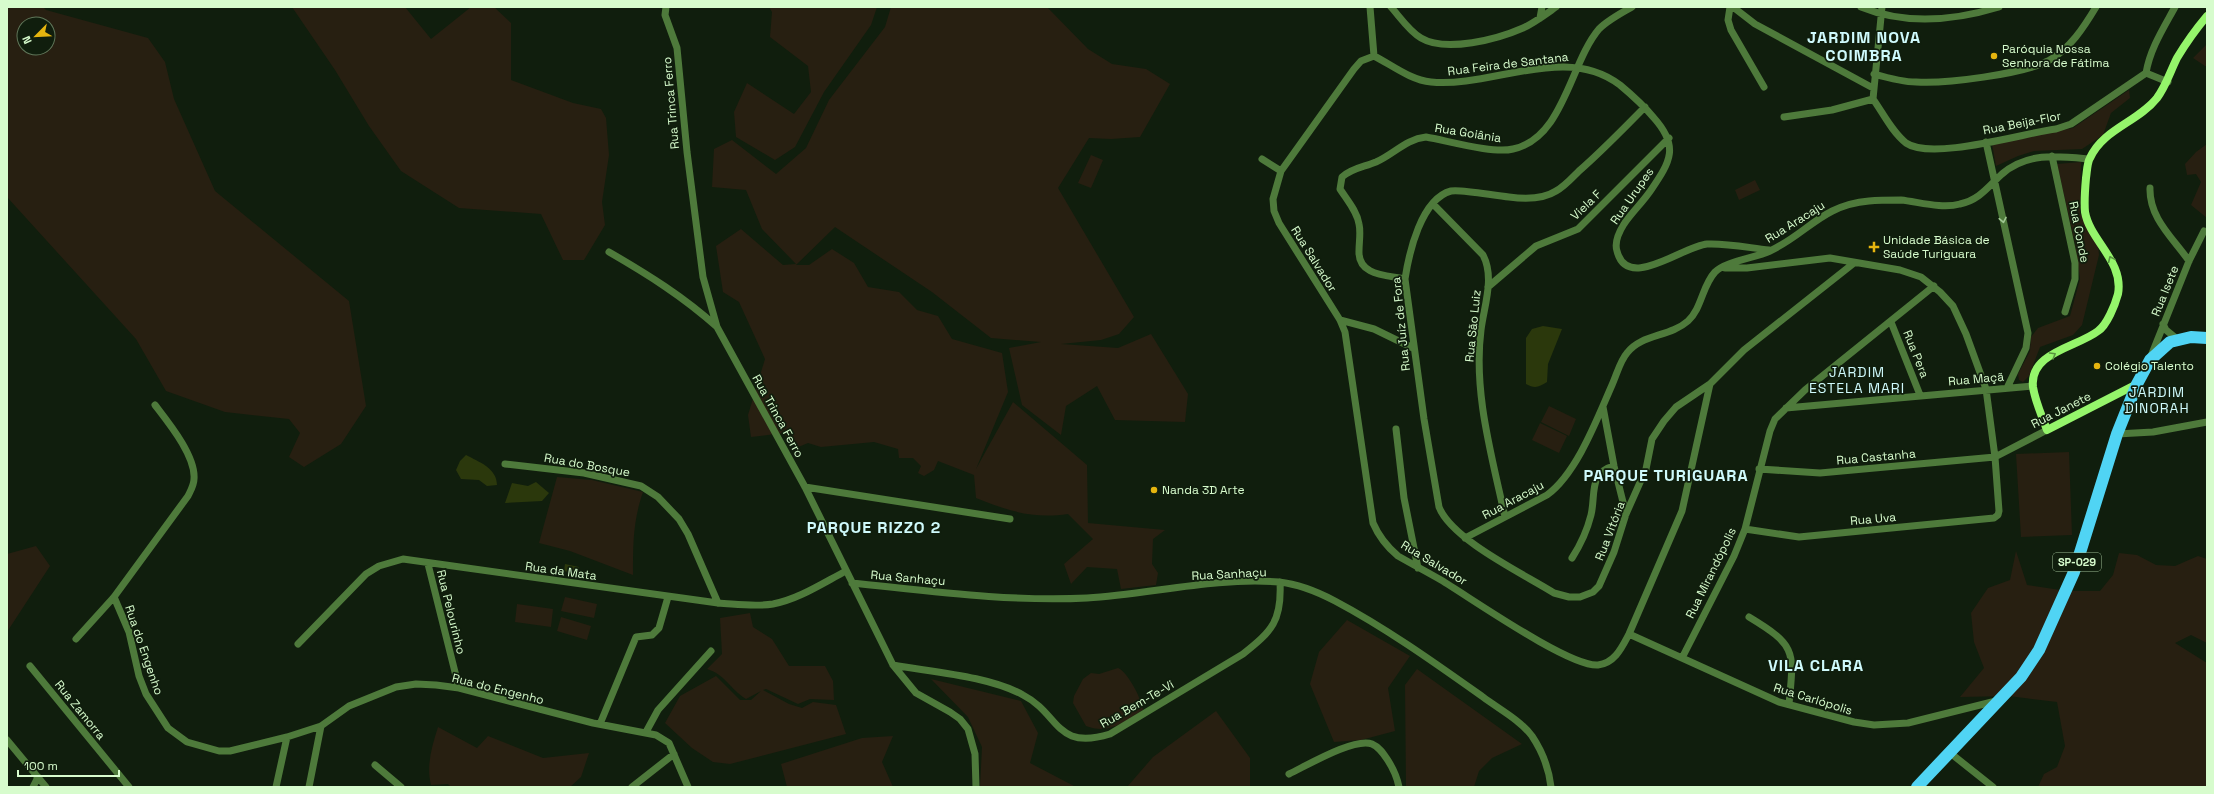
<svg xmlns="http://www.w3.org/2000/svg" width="2214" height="794" font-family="'Space Grotesk',sans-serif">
	<rect width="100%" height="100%" fill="#101e0d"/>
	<path fill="#271f11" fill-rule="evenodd" d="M7,7H43L46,10L148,38L165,62L174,99L215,191L349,301L366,406L341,444L304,467L289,457L300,433L289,419L225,412L166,391L136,339L7,197ZM24,24H48V48H24Z
		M292,7H405L431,39L471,7H494L511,23V80L573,103L601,109L606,118L609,155L602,202L605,225L584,260H563L541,214L459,208L401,171L369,126L335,70Z
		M769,7H877L871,25L824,92L795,147L775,160L736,137L734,112L747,83L794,114L811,92L808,66L770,37L772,12Z
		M891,7H1047L1088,49L1112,64L1146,69L1170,84L1140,137L1111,139L1089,138L1058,188L1134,317L1119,334L1101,340L1061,344L1118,348L1151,334L1188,394L1185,422L1115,420L1097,386L1066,406L1061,435L1022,405L1009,348L1041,342L991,338L932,292L835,227L796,265H809L832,249L854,263L868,287L899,292L917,310L938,316L952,339L1002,353L1008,392L976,469L1013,402L1087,465L1088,523L1165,530L1153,539L1152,564L1158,573L1156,585L1121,589L1117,569L1087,567L1071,584L1064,564L1093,539L1068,514C1032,519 1009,511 976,498L974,475L938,461L934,470L924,476L918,473L921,466L913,458H899L898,449L874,442L821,447L808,443L796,448L783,433L751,437L748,415L765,359L739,302L723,292L716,246L741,229L783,265L796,264L762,229L746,190L712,187L714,149L732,140L776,174L806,148L829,100L885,27Z
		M2207,44V66H2205L2193,58Z
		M2129,90L2130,98L2111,113L2103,135L2082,149L2034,151L2018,156L1996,166L1992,144L2073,128Z
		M2207,144V218L2191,205L2201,182L2196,174L2187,175L2185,164L2196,152Z
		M1091,155L1103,160L1091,188L1078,183Z
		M2081,162L2080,213L2098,244L2099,255L2082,325L2073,335L2040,347L2029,376L2023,382L2019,380L2018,374L2030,351L2031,337L2038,328L2070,316L2080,279L2075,243L2057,164Z
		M1755,180L1760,190L1739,200L1735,190Z
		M1549,406L1576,419L1569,436L1541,422Z
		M1540,423L1567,436L1559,453L1532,440Z
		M2069,452L2072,535L2021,537L2016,454Z
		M557,477L592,480L643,492C633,521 633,544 633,575L570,551L539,543Z
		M36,546L50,566L7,632V554Z
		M2016,551L2027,585L2067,591H2100L2113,575L2119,553L2137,555L2156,565L2175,566L2198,556L2207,559V643L2191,635L2175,643L2207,663V787H2038L2044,774L2057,767L2065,746L2057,702L2009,696L1960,697L1984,668L1974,642L1971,613L1988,588L2010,580Z
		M565,597L597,604L594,618L561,611Z
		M517,604L553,609L551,627L515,622Z
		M750,613L753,627L772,639L789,666H825L833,681L834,700L810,699L798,704L766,689L763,690L789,704L802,708L813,702L836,705L846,734L730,764L713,762L692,748L665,723L680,696L716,676L740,700H751L761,691L746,699C729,688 726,675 707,669L722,654L720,618Z
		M561,617L591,626L587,640L557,631Z
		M1347,620L1410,656L1388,688L1395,731L1361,740L1334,742L1310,684L1319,652Z
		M1118,668C1128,672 1142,700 1143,710C1124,722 1109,735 1086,726L1073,703L1074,696L1083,679L1091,673L1099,674Z
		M1417,669L1522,744L1492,758L1479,771L1474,787H1406L1405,685Z
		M931,679L1021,701L1038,733L1030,763L1074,786L1083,787H980L982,747L968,717Z
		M1216,711L1250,758V787H1127L1153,757Z
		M438,727L477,748L488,736L543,758L589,753L581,777L570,787H451L448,784L431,785C426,765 432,746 438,727Z
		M893,736L882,762L893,787H787L781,764L862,738Z"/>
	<path fill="#2b380c" d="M1543,326L1562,329L1548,364L1547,382C1539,387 1535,389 1526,384V338L1532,329Z
		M466,455C479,462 497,468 497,485L487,486L479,480L461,479L456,470L460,461Z
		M536,482L549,493L542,501L505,503L512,483L528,486Z
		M565,564L579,567L578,574L564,571Z"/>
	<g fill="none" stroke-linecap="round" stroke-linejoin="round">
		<path stroke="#4e7a3b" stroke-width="7" d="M666,7L665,15L677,48L687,152L703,277L717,327L805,487L893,665L916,693L950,712L960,719L968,729L975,754L976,787
			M1370,7L1374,56
			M1391,7C1400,17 1409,31 1421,38C1446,53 1498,39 1523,28C1534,23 1546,14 1556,7
			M1730,7L1728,20L1731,30L1764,87
			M1733,7L1755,24L1873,88
			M1861,7C1905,25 1953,21 1999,7
			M1882,7L1873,99C1883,113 1892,132 1906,143C1932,161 2024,133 2056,129L2071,124L2146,73C2150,49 2163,29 2175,7
			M1540,18L1542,7
			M1374,56L1361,61L1354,69L1281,171L1273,199L1274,211L1279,223L1340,320L1345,332L1373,523C1379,537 1386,546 1398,556C1412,564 1427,572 1441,580C1471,598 1569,667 1598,665C1615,663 1622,647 1629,634L1682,511L1710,384
			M1374,56C1392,65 1410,80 1431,82C1492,88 1566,43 1620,85C1632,95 1644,106 1654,118C1679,146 1671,161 1651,190C1643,202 1632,212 1624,224C1619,232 1614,242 1617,251C1627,292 1683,246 1707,244C1727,243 1750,248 1769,250
			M2146,73L2168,82
			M1874,74C1888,78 1902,82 1916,82C1946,84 2022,74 2048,61C2070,49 2084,27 2096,7
			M1645,107C1623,129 1602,151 1579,171C1572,178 1564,187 1556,191C1542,200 1524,199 1509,197C1495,196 1462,189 1451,191C1421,199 1409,253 1405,279L1424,419L1439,507C1452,540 1524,574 1554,593L1569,597H1580L1593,592L1599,586L1614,552L1626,514L1646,469L1652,439L1664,421L1676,407L1710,384L1744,350L1854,263
			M1784,117L1832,110L1873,99
			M1986,142L2028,333L2026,348L2007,388
			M2052,156L2075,263V279L2065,312
			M1262,159L1281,171
			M2150,188C2149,218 2173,238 2189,261
			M1433,204L1483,255C1495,278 1484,306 1481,330C1473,392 1492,456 1505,517
			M609,252C647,274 684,297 717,327
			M1725,268H1747L1830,258L1900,270L1921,277L1940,292L1953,306L1966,334L1986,389L1995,457L1999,511L1998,515L1994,518L1799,537L1745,529
			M1405,279C1387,275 1358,276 1359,251C1359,242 1361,232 1359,224C1357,211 1347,200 1340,189L1342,177C1352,168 1364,167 1376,162C1394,154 1406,139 1426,137C1449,141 1493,154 1513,149C1564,138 1570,63 1599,29C1608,20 1621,13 1632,7
			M1488,287L1536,246L1578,229L1669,138
			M1340,320L1374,329L1413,348
			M1891,322L1920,395
			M2163,324L2166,330L2177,339
			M2151,356L2189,261L2204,231
			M1603,407L1614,466L1626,514
			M1786,408L2033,386
			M1396,429L1404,498L1418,568
			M2117,434L2153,432L2207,422
			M505,464L584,473L641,486L658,497L679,519L688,534L718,603
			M1759,469L1820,473L1995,457L2047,430
			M805,487L1010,519
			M1465,538L1547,495C1577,473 1597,419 1612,385C1617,374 1620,361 1627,353C1641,334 1670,337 1688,321C1702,308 1702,286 1715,272C1726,261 1755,258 1770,251C1808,233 1822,205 1869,201C1879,200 1891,200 1901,200C1919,202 1942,209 1960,204C1979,200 1988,187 2002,174C2027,152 2058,156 2089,159
			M1572,558C1581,544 1587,531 1591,515C1596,495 1588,473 1614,466
			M428,564L459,688
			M852,583C930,591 1009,602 1087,598C1151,594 1215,577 1279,582C1298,584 1318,592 1335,601C1386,628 1435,663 1483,697C1499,709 1520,720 1532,736C1542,751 1549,769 1551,787
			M114,597L129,632L139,676L146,694L168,728L187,742L219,751H230L287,737L321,726L349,706L396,687L416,684L436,685L459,688L593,723L656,735L669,743L688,787
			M1749,617C1797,646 1794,651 1789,704
			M1629,634L1779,702L1854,722L1874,725L1908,723L1996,701
			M76,639L114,597L188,496C191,490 194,485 194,479C196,456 168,422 155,405
			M298,644L366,574L379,566L403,559L718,603C736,604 755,607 773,604C799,599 823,583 846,571
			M1682,658L1734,556L1745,529L1770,431L1775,419L1805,390L1934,286
			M893,665C932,672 989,676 1023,695C1060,714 1055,751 1110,734L1243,654C1272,631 1282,621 1280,582
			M30,666L129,787
			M600,724L636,637L652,635L659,628L668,597
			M646,732L658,710L711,651
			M7,740L46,787
			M1949,752L1993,787
			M375,765L401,787
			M1289,774C1306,766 1355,737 1372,744C1379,747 1383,753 1387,759C1393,768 1397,777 1399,787
			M33,787L38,777
			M276,787L287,737
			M309,787L321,726
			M632,787L674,754"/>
		<path stroke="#95f56b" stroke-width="8" d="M2137,384L2047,430C2042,416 2035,401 2033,387C2029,352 2078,347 2098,331C2107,325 2115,305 2118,294C2124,261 2090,241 2085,212C2084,201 2085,189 2086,178C2087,172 2087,163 2090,158C2103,129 2138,122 2157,98C2166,86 2170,72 2177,58C2186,43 2196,29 2207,16"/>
		<path stroke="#50d4f4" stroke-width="12" d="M1917,787L2021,677L2039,650L2074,572L2117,434L2137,384L2150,360L2170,342L2191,337L2207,338"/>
	</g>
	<defs><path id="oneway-chevron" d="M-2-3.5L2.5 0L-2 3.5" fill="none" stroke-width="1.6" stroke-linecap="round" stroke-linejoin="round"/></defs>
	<use stroke="#a0c893" href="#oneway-chevron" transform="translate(2003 220) rotate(79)"/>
	<g stroke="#599441">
		<use href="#oneway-chevron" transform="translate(2111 259) rotate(-114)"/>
		<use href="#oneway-chevron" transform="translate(2053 355) rotate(-31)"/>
	</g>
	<g fill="#e6b50f" stroke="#101e0d" stroke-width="1.5">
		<circle cx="1994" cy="56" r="4"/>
		<path d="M1872 241h4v4h4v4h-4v4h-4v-4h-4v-4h4z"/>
		<circle cx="2097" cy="366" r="4"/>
		<circle cx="1154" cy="490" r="4"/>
	</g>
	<g text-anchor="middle" stroke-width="3.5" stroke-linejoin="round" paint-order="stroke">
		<rect fill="#101e0d" stroke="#9bb993" stroke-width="1" x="2053" y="553" width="48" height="18" rx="3"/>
		<g font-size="11" font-weight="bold" fill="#d7fccd">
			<text x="2077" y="566">SP-029</text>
		</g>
		<g font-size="12" fill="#d7fccd" stroke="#101e0d" text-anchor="start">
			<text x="2002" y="53">Paróquia Nossa<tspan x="2002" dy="14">Senhora de Fátima</tspan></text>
			<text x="1883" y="244">Unidade Básica de<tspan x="1883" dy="14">Saúde Turiguara</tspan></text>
			<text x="2105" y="370">Colégio Talento</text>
			<text x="1162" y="494">Nanda 3D Arte</text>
		</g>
		<g font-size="12" fill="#d7fccd" stroke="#101e0d">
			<text transform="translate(1508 64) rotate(-7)" y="4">Rua Feira de Santana</text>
			<text transform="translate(671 103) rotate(-95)" y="4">Rua Trinca Ferro</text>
			<text transform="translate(2022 123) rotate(-11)" y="4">Rua Beija-Flor</text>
			<text transform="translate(1468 133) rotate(9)" y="4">Rua Goiânia</text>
			<text transform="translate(1632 196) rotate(-55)" y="4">Rua Urupes</text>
			<text transform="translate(1586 205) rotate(-44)" y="4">Viela F</text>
			<text transform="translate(1795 222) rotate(-32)" y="4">Rua Aracaju</text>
			<text transform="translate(2079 232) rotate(79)" y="4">Rua Conde</text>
			<text transform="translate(1314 259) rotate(58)" y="4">Rua Salvador</text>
			<text transform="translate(2165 291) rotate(-68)" y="4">Rua Isete</text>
			<text transform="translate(1401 324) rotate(-96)" y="4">Rua Juíz de Fora</text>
			<text transform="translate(1473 326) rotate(-84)" y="4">Rua São Luiz</text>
			<text transform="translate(1916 354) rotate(68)" y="4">Rua Pera</text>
			<text transform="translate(1976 379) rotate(-5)" y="4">Rua Maçã</text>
			<text transform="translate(2061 410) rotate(-27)" y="4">Rua Janete</text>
			<text transform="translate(778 416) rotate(61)" y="4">Rua Trinca Ferro</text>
			<text transform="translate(1876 457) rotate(-5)" y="4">Rua Castanha</text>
			<text transform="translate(587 465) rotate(10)" y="4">Rua do Bosque</text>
			<text transform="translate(1513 500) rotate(-28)" y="4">Rua Aracaju</text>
			<text transform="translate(1873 519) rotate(-5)" y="4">Rua Uva</text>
			<text transform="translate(1610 531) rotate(-69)" y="4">Rua Vitória</text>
			<text transform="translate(1434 563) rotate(31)" y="4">Rua Salvador</text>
			<text transform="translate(561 571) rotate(8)" y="4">Rua da Mata</text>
			<text transform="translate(1711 573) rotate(-64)" y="4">Rua Mirandópolis</text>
			<text transform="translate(1229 574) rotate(-3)" y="4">Rua Sanhaçu</text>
			<text transform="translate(908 578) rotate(5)" y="4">Rua Sanhaçu</text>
			<text transform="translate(451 612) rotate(76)" y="4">Rua Pelourinho</text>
			<text transform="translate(144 650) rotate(71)" y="4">Rua do Engenho</text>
			<text transform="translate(498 689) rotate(14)" y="4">Rua do Engenho</text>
			<text transform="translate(1813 699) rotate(17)" y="4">Rua Carlópolis</text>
			<text transform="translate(1137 704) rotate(-30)" y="4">Rua Bem-Te-Vi</text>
			<text transform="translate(80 710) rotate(51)" y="4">Rua Zamorra</text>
		</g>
		<g font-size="14" letter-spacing="1" fill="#cffafc" stroke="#101e0d">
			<text x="1857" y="377">JARDIM<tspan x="1857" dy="16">ESTELA MARI</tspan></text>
			<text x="2157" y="397">JARDIM<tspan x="2157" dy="16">DINORAH</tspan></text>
		</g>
		<g font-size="16" font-weight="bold" letter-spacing="1" fill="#cffafc" stroke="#101e0d">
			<text x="1864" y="43">JARDIM NOVA<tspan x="1864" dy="18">COIMBRA</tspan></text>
			<text x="1666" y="481">PARQUE TURIGUARA</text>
			<text x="874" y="533">PARQUE RIZZO 2</text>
			<text x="1816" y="671">VILA CLARA</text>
		</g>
	</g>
	<rect width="2214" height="794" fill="none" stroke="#d7fccd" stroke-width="16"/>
	<g transform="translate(36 36) rotate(246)"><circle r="19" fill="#101e0d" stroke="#60775a"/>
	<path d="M0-3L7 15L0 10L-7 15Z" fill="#e6b50f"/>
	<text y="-6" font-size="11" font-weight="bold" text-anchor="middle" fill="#d7fccd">N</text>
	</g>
	<path d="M18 770v6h101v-6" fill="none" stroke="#d7fccd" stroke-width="2"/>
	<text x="24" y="770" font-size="12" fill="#d7fccd" stroke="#101e0d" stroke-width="3" paint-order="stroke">100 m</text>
</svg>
